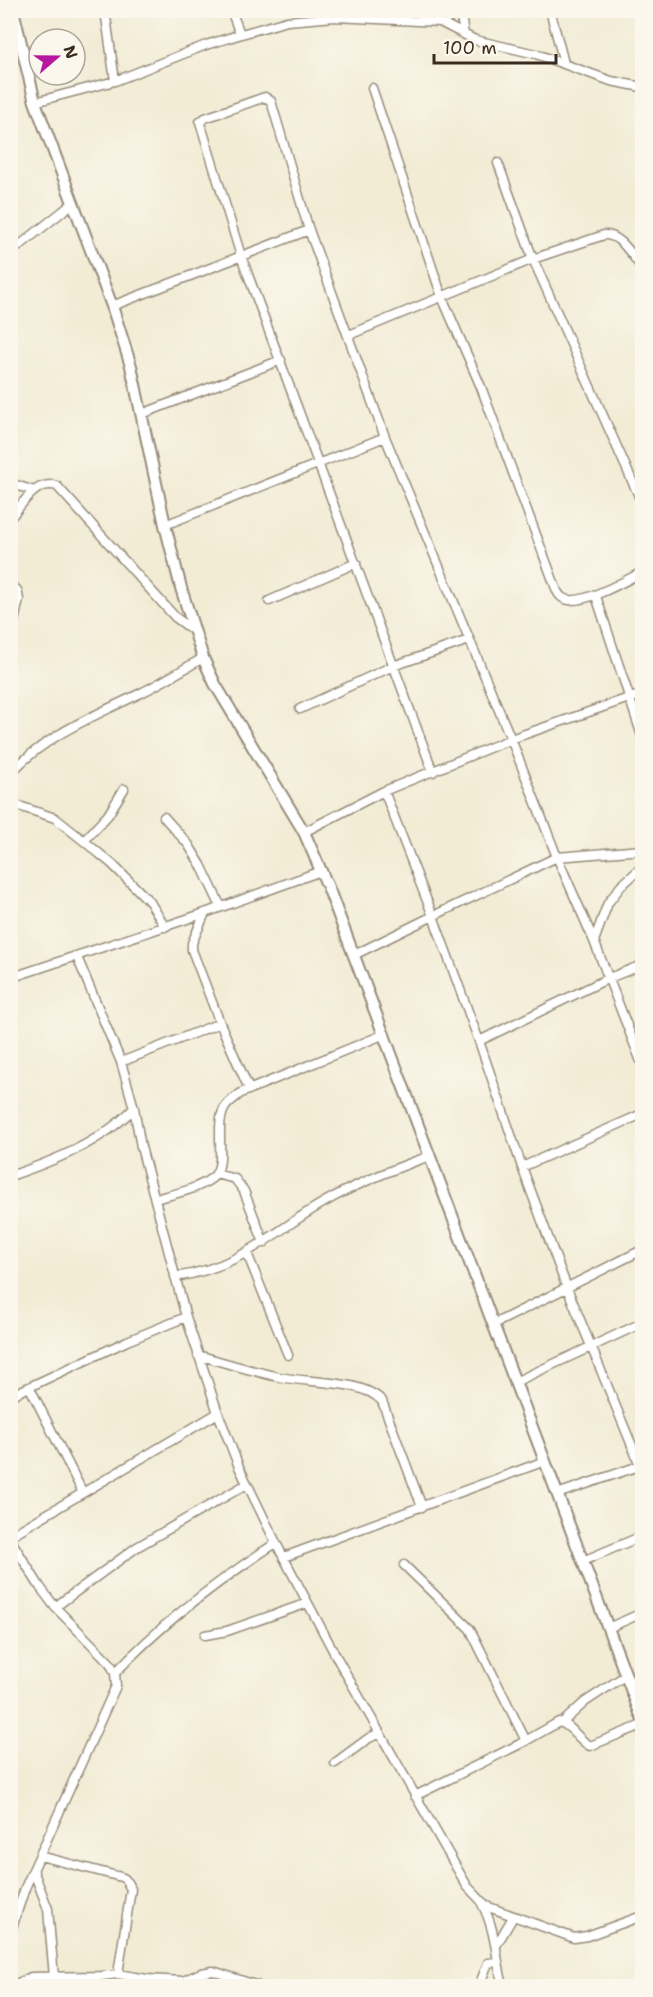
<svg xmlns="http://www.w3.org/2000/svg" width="653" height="1997" font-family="'Shantell Sans',sans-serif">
	<rect width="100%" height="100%" fill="#fbf7ec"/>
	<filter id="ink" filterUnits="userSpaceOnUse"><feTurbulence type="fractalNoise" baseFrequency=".0167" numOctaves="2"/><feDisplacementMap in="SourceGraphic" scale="12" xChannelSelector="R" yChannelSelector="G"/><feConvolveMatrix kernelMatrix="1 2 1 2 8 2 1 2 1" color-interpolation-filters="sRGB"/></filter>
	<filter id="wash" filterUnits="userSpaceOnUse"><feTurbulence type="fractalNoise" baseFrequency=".008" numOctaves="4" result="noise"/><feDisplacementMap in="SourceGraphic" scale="24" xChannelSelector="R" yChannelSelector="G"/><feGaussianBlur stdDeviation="1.35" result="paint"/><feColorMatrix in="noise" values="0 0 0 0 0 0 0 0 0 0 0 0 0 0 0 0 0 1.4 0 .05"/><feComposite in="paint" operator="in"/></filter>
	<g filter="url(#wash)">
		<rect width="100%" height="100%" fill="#f2ecd5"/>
	</g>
	<g filter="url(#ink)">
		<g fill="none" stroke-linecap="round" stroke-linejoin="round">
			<defs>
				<path id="minor" d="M105,10L115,81
					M231,10L240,34
					M460,10L464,34
					M550,10L564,63
					M372,88L442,297L481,387L557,591C558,593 561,597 563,598C579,608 627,580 642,572
					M35,102L115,81L206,45L245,33L287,21L335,17L440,22L475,40L536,54L611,81L642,87
					M498,163L533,259L642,503
					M10,253L72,204
					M112,306L309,230
					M349,335L533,259L604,235C620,233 633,257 642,268
					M142,414L281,360
					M10,483L34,491
					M10,518C23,504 35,480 57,486L175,617L194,631
					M165,525L385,437
					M10,585L17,590L19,599L10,639
					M596,596L642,736
					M269,601L356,563
					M300,709L393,666L469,640
					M433,772L241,256L200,122L205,118L265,97L271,101L309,230L385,437L511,739L557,857L433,916L479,1041L522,1167
					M10,774C44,736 94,716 139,694C161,683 182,670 203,658
					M10,803L55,818L84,841L112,864L150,902L165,927
					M164,817L188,844L201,865L221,907
					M304,832L384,791L511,739L629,698L642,695
					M84,841L108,815L124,789
					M642,867L621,886L608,903L594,941L642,1064
					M205,913L192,943V950L220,1023L249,1089
					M594,941L557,857L642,850
					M354,955L433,916L384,791
					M77,957L121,1062L134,1108L141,1147L186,1317L218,1413L239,1467L276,1543L337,1658L467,1886L486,1906L574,1938L587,1936L642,1916
					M10,978L205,913L321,871
					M479,1041L609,978L642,965
					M121,1062L220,1023
					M642,1114L522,1167L567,1288L642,1470
					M216,1174L235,1179L244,1191L264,1243
					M10,1176C54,1161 102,1142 134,1108
					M155,1199C174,1194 196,1190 212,1178C229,1166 212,1124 226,1106C230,1101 236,1097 241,1093L385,1034
					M247,1253L288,1355
					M175,1277C239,1268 269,1235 321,1204C355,1184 393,1169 430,1156
					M494,1324L642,1250
					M198,1355C225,1363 252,1371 279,1377C307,1383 362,1379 382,1401L422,1507
					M515,1382L642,1323
					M30,1388L83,1493
					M10,1396L127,1341L186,1317
					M557,1494L642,1465
					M10,1536L218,1413
					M10,1539L40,1587L55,1607L110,1663L115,1673L116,1686L25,1888L10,1934
					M284,1557L545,1461
					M583,1561L642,1536
					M404,1565L470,1629L526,1741
					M55,1607L137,1547L247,1484
					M608,1628L642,1613
					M205,1635L227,1631L308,1603
					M115,1673C162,1623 219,1580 276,1543
					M563,1722L585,1702L626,1675
					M335,1763L369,1738L380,1733
					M415,1796L520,1744L559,1722C571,1724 578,1740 590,1746L642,1725
					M40,1856L121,1877L125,1879L131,1889L118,1974
					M33,1870L48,1909L54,1977
					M482,1904C496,1930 496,1959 503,1986
					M496,1946L513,1917
					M12,1986L31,1977L102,1976L118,1974L147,1979L183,1981L201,1973L213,1971L258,1986
					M479,1986L488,1963L497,1962"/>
				<path id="tertiary" d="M13,10L35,102L112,306L131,366L165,525L181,588L203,658L215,684L304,832L328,887L642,1718"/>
			</defs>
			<use href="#minor" stroke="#968b7a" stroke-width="11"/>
			<use href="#tertiary" stroke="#968b7a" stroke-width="14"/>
			<use href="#minor" stroke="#fff" stroke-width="8"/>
			<use href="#tertiary" stroke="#fff" stroke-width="10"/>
		</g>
	</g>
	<rect width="653" height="1997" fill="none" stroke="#fbf7ec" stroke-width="36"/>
	<g transform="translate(57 57) rotate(70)"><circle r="28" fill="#fbf7ec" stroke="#aea59a" stroke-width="1.5"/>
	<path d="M0-4.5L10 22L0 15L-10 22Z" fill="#b5179e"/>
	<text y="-9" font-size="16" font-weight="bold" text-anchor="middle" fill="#3b2a1e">N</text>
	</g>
	<path d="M434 54v9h122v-9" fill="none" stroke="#3b2a1e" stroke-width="3"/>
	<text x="443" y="54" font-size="18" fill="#3b2a1e" stroke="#fbf7ec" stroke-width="4.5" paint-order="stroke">100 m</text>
</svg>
